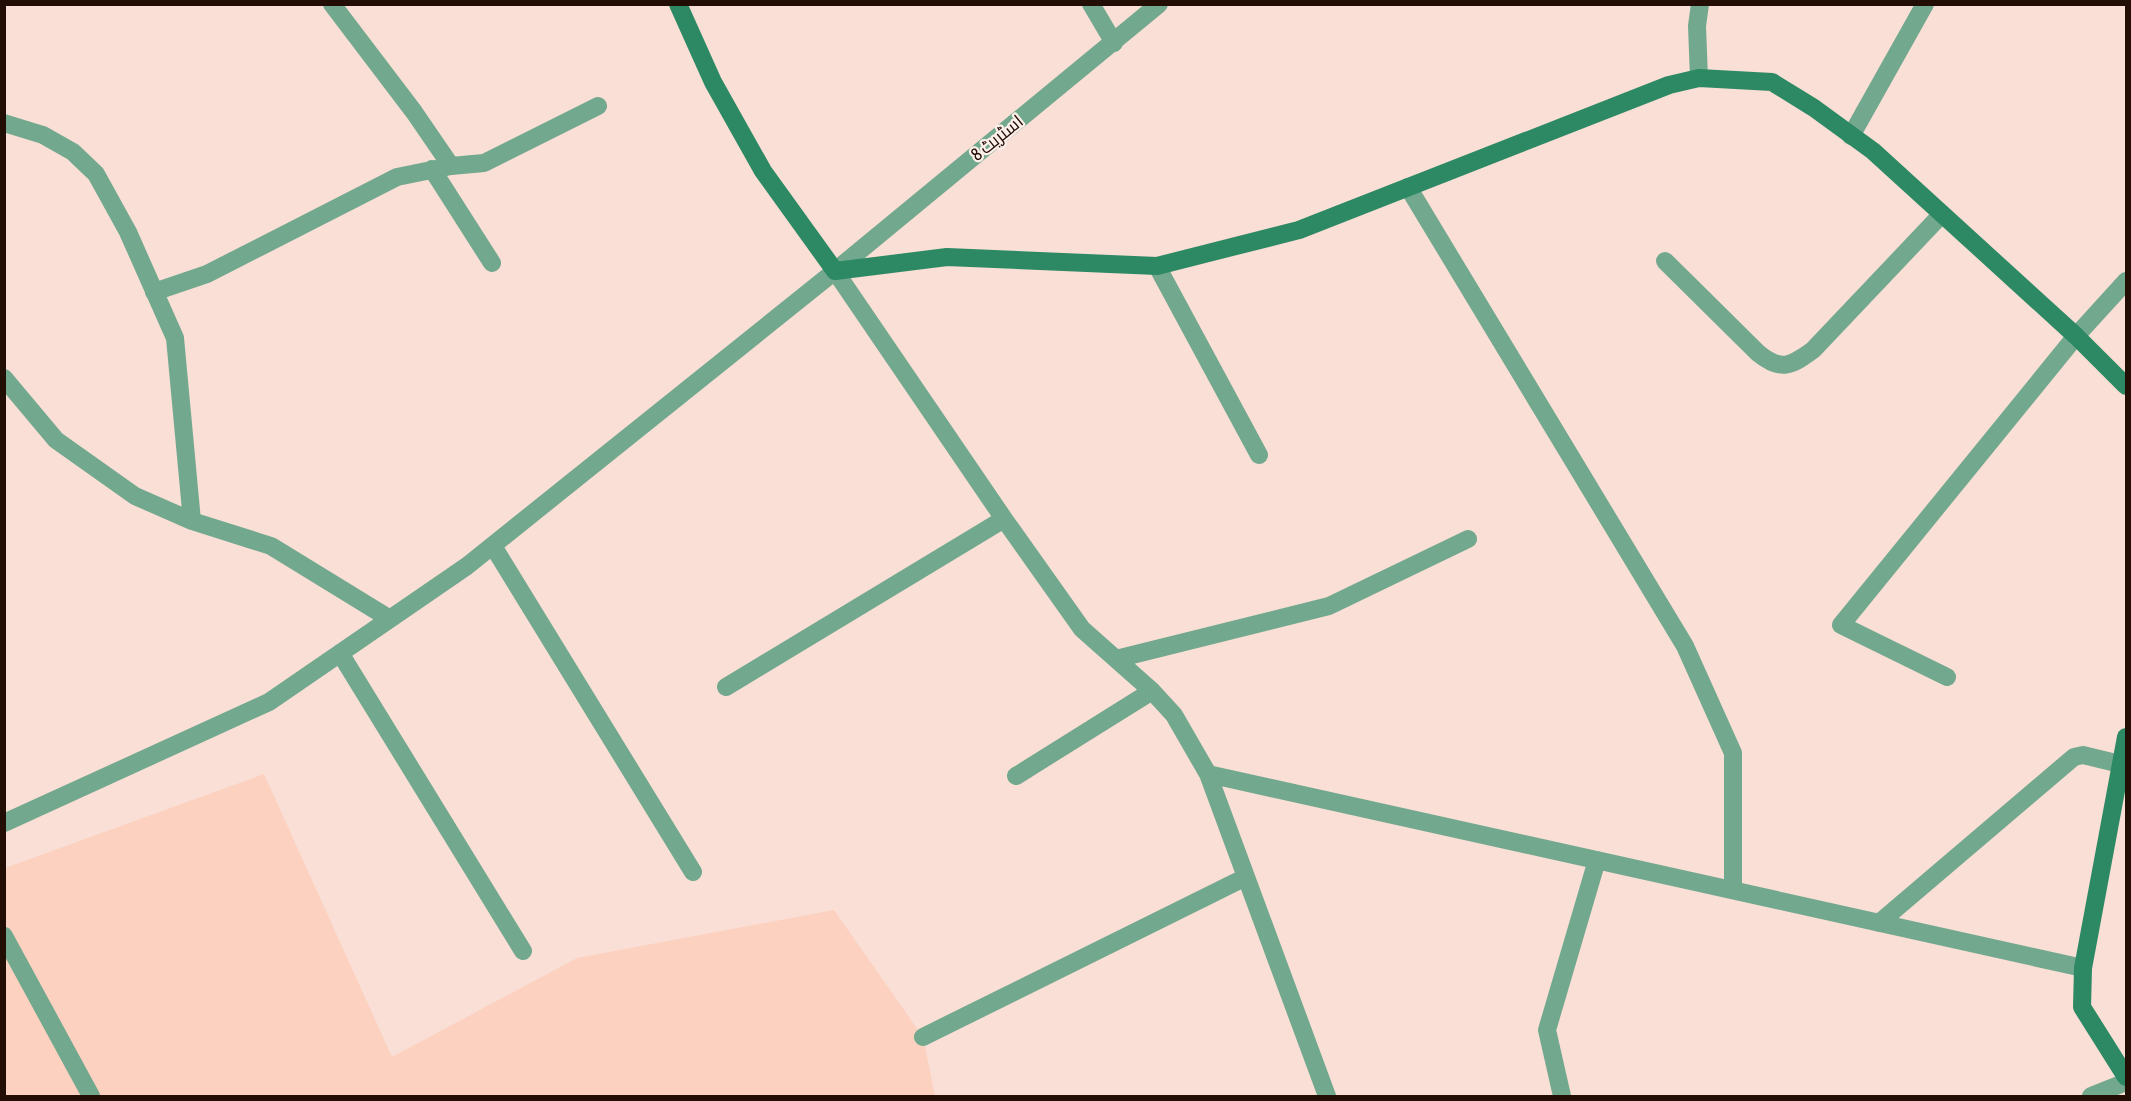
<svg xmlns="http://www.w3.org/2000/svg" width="2131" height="1101" font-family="'Asap Condensed',Cairo,sans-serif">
	<rect width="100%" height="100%" fill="#f9dfd5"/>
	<path fill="#fcd1c0" d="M264,774L392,1057L577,958L834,910L923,1037L935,1096H5V868Z"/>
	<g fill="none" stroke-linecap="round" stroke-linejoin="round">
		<path stroke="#72a88e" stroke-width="18" d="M332,4L414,112L451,166
			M1091,4L1114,43
			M1699,78L1697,26L1700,4
			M4,123L43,135L73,152L96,174L128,232L175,338L192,521
			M1851,136L1925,4
			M432,169L492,263
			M1408,187L1685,646L1733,753V890
			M1665,261L1758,353C1781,372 1791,366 1813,350L1942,214
			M1157,266L1259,455
			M835,271L1004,519L1082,629L1152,691L1174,715L1208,774L1327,1096
			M154,292L207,274L397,177L451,166L484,163L598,106
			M4,378L56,440L135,496L192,521L271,546L390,619
			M493,546L693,872
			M340,653L523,951
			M1116,659L1329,606L1468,539
			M1947,677L1841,625L2076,336L2126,281
			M726,687L1004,519
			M1208,774L2083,968
			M1016,776L1152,691
			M4,823L269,702L467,566L835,271L1159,4
			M1879,923L2074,757L2083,755L2120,764
			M4,936L91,1096
			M923,1037L1246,877
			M1562,1096L1547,1030L1597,860
			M2091,1096L2126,1082"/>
		<path stroke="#2c8964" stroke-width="18" d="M678,4L713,82L763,171L835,271L947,257L1157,266L1299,230L1669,85L1699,78L1772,82L1814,108L1873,151L2076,336L2126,386
			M2126,737L2083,968L2082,1007L2126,1077"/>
	</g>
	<g text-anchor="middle" stroke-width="4.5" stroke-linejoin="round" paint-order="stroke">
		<g font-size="18" fill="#230e06" stroke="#fdefea">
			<text transform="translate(997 138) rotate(-39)" y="6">اسٹریٹ 8</text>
		</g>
	</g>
	<rect width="2131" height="1101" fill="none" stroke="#230e06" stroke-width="12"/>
</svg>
